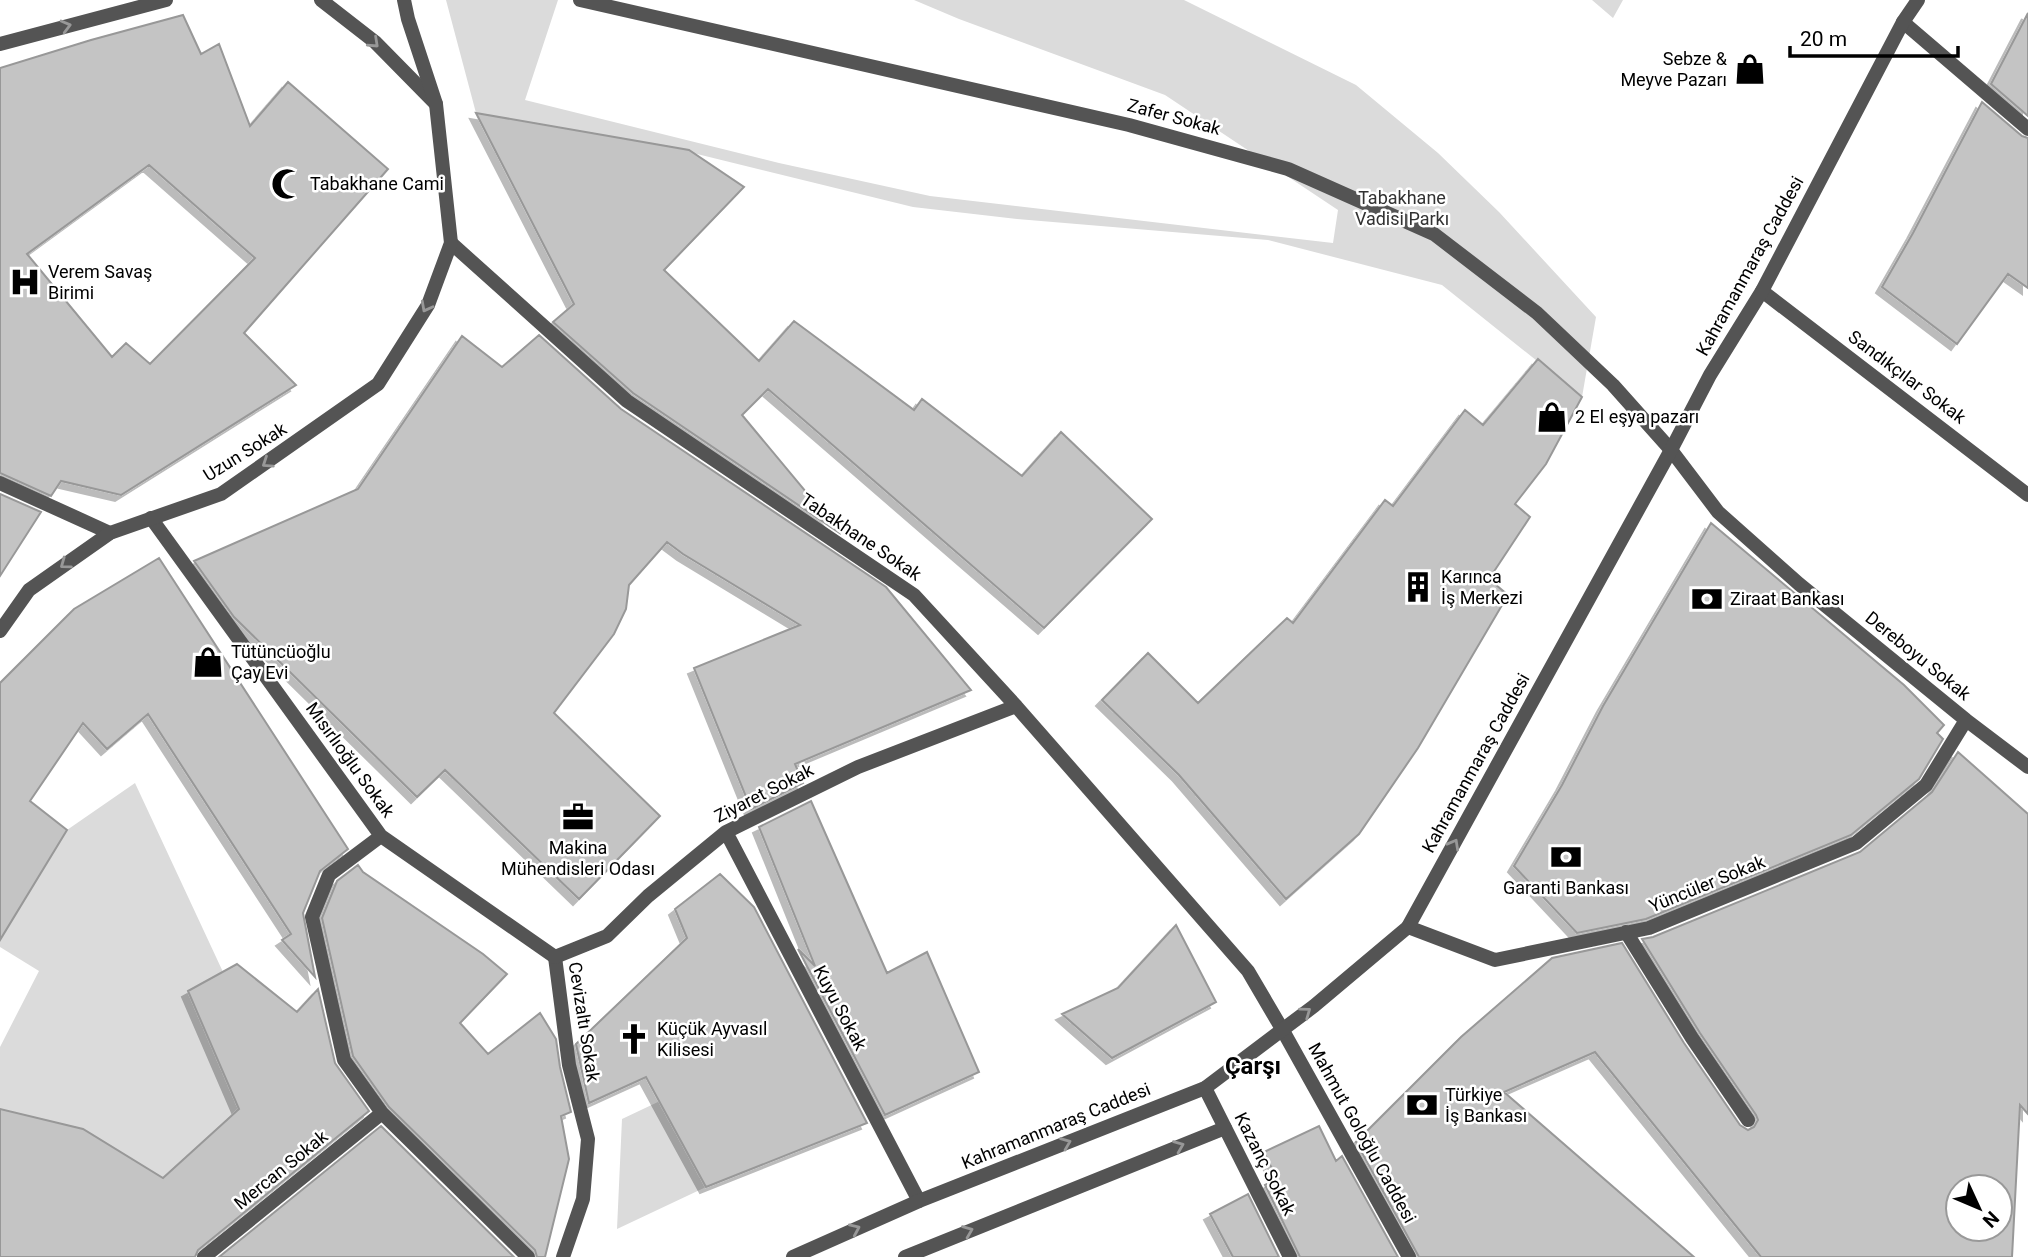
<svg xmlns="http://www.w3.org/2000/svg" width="2028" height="1257" font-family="Roboto,sans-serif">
	<defs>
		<filter id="shadow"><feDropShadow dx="-6" dy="6" stdDeviation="0" flood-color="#0004"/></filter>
	</defs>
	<rect width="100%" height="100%" fill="#fff"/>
	<path fill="#dbdbdb" d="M446,0H558L525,100L779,163L930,196L1333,243L1338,210L1165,95L959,19L914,0H1184L1356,85L1438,153L1499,212L1596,317L1582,397L1442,285L1268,240L1017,219L913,207L693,153L476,113Z
		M1592,0H1623L1613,18Z
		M135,783L223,972L188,991L239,1109L163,1178L83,1129L0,1109V1047L39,971L0,947V936L67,830Z
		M660,1101L706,1187L617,1229L622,1119Z"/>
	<path fill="#c4c4c4" stroke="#989898" stroke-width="2" fill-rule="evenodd" filter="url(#shadow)" d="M2028,13V116L1991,84Z
		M183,15L201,54L219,44L250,126L288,82L388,169L244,333L296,385L121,495L61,481L51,496L0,473V68L91,40ZM149,165L255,258L150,364L126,343L112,357L27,254Z
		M1982,102L2022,136L2028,138V288L2008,274L1957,344L1882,287L1913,233Z
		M476,113L689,150L744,187L664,270L759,361L794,321L914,410L922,399L1022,476L1061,432L1152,519L1044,628L768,389L742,415L841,534L633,393L553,322L574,304Z
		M539,335L621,409L886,587L971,690L795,764L803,783L751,809L694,668L800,625L683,554L667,542L629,585L626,609L614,634L554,713L660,816L579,899L445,770L417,797L234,617L194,561L358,489L462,336L502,367Z
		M1538,359L1582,397L1546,464L1515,504L1530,517L1489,579L1508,595L1418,748L1359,834L1286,899L1179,775L1102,700L1148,653L1198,703L1287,618L1293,623L1385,500L1393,506L1465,410L1483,425Z
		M0,494L41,512L0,576Z
		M1711,523L1904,685L1944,725L1937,733L1943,739L1919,779L1851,835L1646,919L1577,933L1514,866L1562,785L1603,706Z
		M159,558L348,849L320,871L303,913L315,977L282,940L291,934L148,714L107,749L83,723L30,801L67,830L0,940V683L74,609Z
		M1958,752L2028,814V1114L2020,1105L2012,1257H1761L1595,1052L1504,1092L1694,1257H1419L1356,1142L1461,1037L1552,958L1622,943L1684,1043L1740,1125L1748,1130L1754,1127L1758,1120L1756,1115L1700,1033L1642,939L1653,937L1860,852L1932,792ZM1958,1187H2000V1229H1958Z
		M811,801L887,973L927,952L979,1072L885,1115L798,949L815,966L759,827Z
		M358,865L363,872L483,954L507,974L460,1023L488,1054L540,1013L556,1039L560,1067L571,1112L561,1116L569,1159L545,1257H537L535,1250L389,1107L353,1056L322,918L337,881Z
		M720,874L754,907L867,1123L706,1187L646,1077L589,1103L576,1044L687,938L675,909Z
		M1176,925L1216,1002L1112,1058L1062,1014L1118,988Z
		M237,964L297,1012L318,989L335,1063L369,1111L198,1250L195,1257H0V1109L83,1129L163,1178L239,1109L188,991Z
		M381,1126L514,1257H219Z
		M1319,1126L1336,1161L1342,1156L1398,1257H1300L1265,1185L1277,1179L1264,1152Z
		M1248,1194L1279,1257H1233L1210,1214Z"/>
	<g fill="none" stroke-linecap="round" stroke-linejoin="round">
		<path stroke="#545454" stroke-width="14" d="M905,1257L1225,1128"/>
		<path stroke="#545454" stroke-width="14" d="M555,957L569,1065L588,1139L583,1199L563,1257
			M1282,1029L1409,1257"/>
		<path stroke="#545454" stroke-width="14" d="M321,0L375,42L436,104
			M580,0L1129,125L1288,169L1434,234L1537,313L1613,385L1671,450L1718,512L1799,584L1966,720L2028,767
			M1903,22L2028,129
			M0,44L166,0
			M451,243L627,401L914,595L1016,706L1248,971L1282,1029
			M1762,291L2028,495
			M0,483L110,533
			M151,518L381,836L555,957L607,936L648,896L726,832L858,767L1016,706
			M726,832L919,1201
			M381,836L329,875L312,917L344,1060L382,1113L528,1257
			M1408,927L1495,960L1649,928L1856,843L1926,785L1966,720
			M1626,932L1692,1038L1748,1120
			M1205,1088L1290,1257
			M204,1257L382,1113"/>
		<path stroke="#545454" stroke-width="14" d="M0,631L29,590L110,533L221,494L378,384L428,305L451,243L436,104L408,19L404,0
			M793,1257L919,1201L1205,1088L1314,1006L1408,927L1671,450L1710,375L1762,291L1903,22L1918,0"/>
	</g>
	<defs><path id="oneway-chevron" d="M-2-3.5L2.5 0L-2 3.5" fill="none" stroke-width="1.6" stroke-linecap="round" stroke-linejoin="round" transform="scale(1.75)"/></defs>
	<g stroke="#989898">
		<use href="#oneway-chevron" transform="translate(66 26) rotate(-15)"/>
		<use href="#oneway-chevron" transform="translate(374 43) rotate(43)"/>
		<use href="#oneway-chevron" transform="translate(426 307) rotate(118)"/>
		<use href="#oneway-chevron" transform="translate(267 463) rotate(146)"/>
		<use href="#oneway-chevron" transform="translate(65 564) rotate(144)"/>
		<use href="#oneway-chevron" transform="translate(1454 844) rotate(-61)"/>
		<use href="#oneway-chevron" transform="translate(1306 1012) rotate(-36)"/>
		<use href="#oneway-chevron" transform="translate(1066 1143) rotate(-22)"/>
		<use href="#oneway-chevron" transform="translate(1179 1146) rotate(-22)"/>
		<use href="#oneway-chevron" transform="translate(855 1229) rotate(-24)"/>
		<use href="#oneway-chevron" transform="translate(968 1231) rotate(-22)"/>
	</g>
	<defs>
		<symbol id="shop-bare" viewBox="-9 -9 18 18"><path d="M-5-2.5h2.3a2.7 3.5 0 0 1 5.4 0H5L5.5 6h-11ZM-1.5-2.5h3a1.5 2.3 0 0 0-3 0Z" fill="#000" stroke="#fff" stroke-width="2.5" paint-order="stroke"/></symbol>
		<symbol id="mosque-bare" viewBox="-9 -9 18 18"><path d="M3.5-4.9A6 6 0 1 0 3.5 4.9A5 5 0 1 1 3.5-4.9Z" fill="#000" stroke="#fff" stroke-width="2.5" paint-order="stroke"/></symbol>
		<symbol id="hospital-bare" viewBox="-9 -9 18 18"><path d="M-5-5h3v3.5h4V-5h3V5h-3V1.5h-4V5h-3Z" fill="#000" stroke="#fff" stroke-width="2.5" paint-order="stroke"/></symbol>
		<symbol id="building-bare" viewBox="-9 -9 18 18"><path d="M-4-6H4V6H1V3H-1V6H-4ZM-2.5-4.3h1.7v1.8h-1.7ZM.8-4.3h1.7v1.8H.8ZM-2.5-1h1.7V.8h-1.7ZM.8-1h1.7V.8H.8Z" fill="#000" stroke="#fff" stroke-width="2.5" paint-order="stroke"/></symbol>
		<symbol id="bank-bare" viewBox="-9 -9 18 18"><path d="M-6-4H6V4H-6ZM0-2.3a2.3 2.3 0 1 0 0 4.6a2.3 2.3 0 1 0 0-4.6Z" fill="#000" stroke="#fff" stroke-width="2.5" paint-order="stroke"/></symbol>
		<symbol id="office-bare" viewBox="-9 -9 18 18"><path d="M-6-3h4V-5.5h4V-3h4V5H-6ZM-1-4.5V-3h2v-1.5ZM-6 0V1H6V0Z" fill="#000" stroke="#fff" stroke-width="2.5" paint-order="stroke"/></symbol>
		<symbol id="church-bare" viewBox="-9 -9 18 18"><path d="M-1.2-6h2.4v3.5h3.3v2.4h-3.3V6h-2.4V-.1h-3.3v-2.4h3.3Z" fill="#000" stroke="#fff" stroke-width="2.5" paint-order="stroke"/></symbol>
	</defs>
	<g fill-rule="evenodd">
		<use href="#shop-bare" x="1728" y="47" width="44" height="44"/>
		<use href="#mosque-bare" x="265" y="162" width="44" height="44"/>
		<use href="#hospital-bare" x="3" y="260" width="44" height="44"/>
		<use href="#shop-bare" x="1530" y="395" width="44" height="44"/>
		<use href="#building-bare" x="1396" y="565" width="44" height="44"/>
		<use href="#bank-bare" x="1685" y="577" width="44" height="44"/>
		<use href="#shop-bare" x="186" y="640" width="44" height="44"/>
		<use href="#office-bare" x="556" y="795" width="44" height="44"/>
		<use href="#bank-bare" x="1544" y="835" width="44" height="44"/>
		<use href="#church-bare" x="612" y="1017" width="44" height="44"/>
		<use href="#bank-bare" x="1400" y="1083" width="44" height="44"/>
	</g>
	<g text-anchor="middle" stroke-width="5" stroke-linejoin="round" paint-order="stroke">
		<g font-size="18" fill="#000" stroke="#fff" text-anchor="start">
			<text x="1727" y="65" text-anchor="end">Sebze &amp;<tspan x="1727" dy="21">Meyve Pazarı</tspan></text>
			<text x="310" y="190">Tabakhane Cami</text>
			<text x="48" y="278">Verem Savaş<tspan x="48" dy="21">Birimi</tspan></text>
			<text x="1575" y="423">2 El eşya pazarı</text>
			<text x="1441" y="583">Karınca<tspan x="1441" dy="21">İş Merkezi</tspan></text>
			<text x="1730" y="605">Ziraat Bankası</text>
			<text x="231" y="658">Tütüncüoğlu<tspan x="231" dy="21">Çay Evi</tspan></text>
			<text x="578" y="854" text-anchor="middle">Makina<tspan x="578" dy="21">Mühendisleri Odası</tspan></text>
			<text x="1566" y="894" text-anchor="middle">Garanti Bankası</text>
			<text x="657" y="1035">Küçük Ayvasıl<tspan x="657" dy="21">Kilisesi</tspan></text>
			<text x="1445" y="1101">Türkiye<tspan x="1445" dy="21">İş Bankası</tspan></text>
		</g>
		<g font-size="18" fill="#000" stroke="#fff">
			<text transform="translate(1174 117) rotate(15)" y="6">Zafer Sokak</text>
			<text transform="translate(1750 266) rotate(-61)" y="6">Kahramanmaraş Caddesi</text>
			<text transform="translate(1907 377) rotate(37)" y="6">Sandıkçılar Sokak</text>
			<text transform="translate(245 452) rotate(-32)" y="6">Uzun Sokak</text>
			<text transform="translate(861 537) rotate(34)" y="6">Tabakhane Sokak</text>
			<text transform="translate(1918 656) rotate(39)" y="6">Dereboyu Sokak</text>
			<text transform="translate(350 760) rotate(54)" y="6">Mısırlıoğlu Sokak</text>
			<text transform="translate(1476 763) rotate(-61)" y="6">Kahramanmaraş Caddesi</text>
			<text transform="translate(764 793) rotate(-27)" y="6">Ziyaret Sokak</text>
			<text transform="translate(1707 884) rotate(-22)" y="6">Yüncüler Sokak</text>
			<text transform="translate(840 1008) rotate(62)" y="6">Kuyu Sokak</text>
			<text transform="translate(584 1022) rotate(81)" y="6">Cevizaltı Sokak</text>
			<text transform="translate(1056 1126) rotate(-22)" y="6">Kahramanmaraş Caddesi</text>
			<text transform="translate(1362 1133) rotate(61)" y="6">Mahmut Goloğlu Caddesi</text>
			<text transform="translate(1265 1164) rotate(63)" y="6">Kazanç Sokak</text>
			<text transform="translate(281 1170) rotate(-39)" y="6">Mercan Sokak</text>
		</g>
		<g font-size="18" fill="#323232" stroke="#fff">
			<text x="1402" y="204">Tabakhane<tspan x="1402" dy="21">Vadisi Parkı</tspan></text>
		</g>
		<g font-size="24" font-weight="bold" fill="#000" stroke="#fff">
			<text x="1253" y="1074">Çarşı</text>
		</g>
	</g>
	<g transform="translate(1979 1208) rotate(134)"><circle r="33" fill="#ffffff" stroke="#999999" stroke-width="2"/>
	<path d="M0-5L12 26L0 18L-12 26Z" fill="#000000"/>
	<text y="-10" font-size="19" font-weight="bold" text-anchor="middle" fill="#000000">N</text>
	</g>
	<path d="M1790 46v10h168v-10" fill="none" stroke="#000000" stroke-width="3.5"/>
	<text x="1800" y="46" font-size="21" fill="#000000" stroke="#ffffff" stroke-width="5" paint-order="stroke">20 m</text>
</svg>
